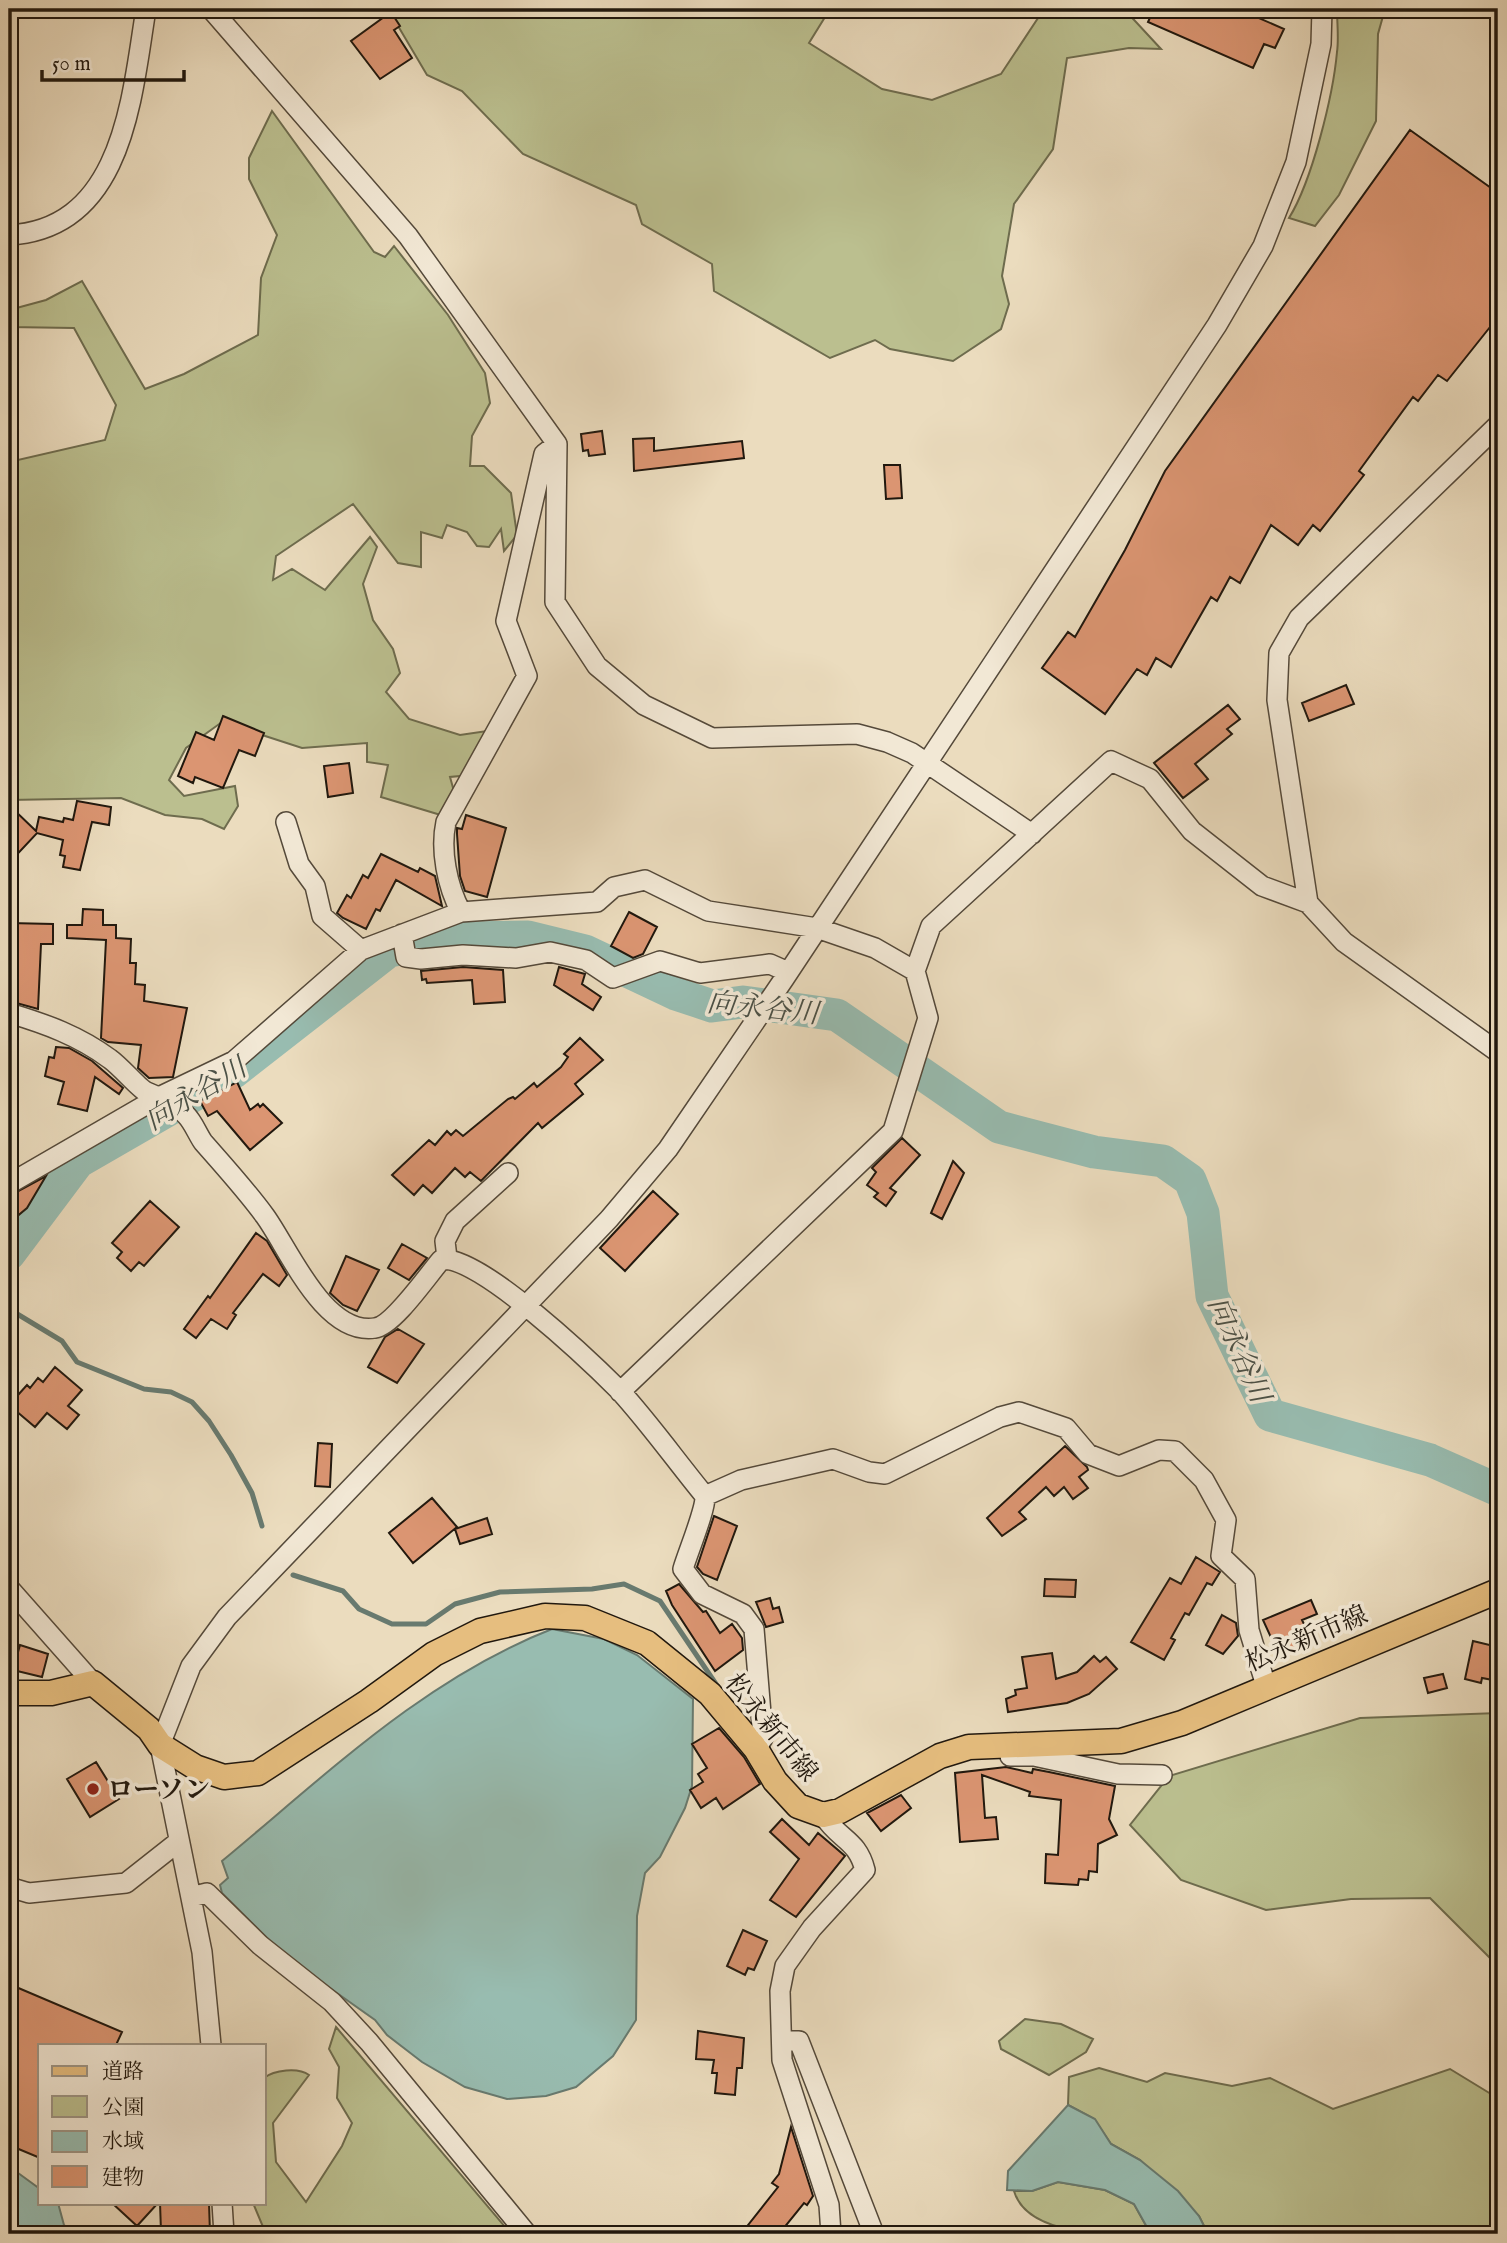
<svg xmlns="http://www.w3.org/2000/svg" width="1507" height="2243" font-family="'IM FELL English','Noto Serif JP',serif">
	<rect width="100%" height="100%" fill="#ebdcbe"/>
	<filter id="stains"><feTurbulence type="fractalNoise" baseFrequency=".00286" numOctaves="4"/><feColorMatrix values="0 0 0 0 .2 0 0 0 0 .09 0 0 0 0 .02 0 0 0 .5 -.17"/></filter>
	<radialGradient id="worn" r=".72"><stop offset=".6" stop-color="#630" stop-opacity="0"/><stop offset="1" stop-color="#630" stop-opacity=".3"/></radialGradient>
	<path fill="#bbbf8f" stroke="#6e6c4e" stroke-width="2" d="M388,9H830L809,43L882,89L932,100L1001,74L1044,9H1124L1161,49L1129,48L1067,58L1053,149L1014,204L1002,276L1009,304L1001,329L953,361L890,349L875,340L830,358L714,291L712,264L642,224L636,205L523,154L462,91L427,75Z
		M1337,9H1385L1378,34L1376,121L1339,195L1315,226L1289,218C1312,181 1333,96 1337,52C1339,38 1337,23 1337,9Z
		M272,111L374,252L385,257L394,246L448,315L485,373L490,403L472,436L470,466H484L511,493L517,535L504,551L501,529L489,547L477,546L467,532L447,525L442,538L421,532V567L398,563L353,504L276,556L273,580L292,569L325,590L370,537L377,547L363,584L373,620L393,649L400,673L386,692L409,719L460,735L494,730L471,775L450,777L455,795L444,816L381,797L388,765L367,762V743L302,748L222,722L186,748L169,780L184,796L235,786L238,806L224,829L202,819L165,815L121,798L9,800V462L105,440L116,405L74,328L9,327V310L46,300L82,281L145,389L184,374L258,335L261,278L277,235L249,179V158Z
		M1498,1713V1966L1430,1898L1351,1899L1266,1910L1181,1880L1130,1825L1169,1776L1360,1718Z
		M1025,2019L1061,2024L1093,2039L1086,2052L1049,2075L1001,2049L999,2041Z
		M336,2027L511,2234H266L253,2203H264V2078C274,2070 298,2067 309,2075L273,2123L276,2162L306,2202L342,2146L352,2123L337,2098L339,2067L329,2049Z
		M1099,2068L1147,2082L1165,2073L1232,2086L1270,2078L1333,2109L1450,2069L1491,2094L1498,2092V2234H1208L1199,2216L1140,2160L1111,2144L1094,2119L1068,2105L1069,2077Z
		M1058,2182L1105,2190L1134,2204L1148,2229L1179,2234C1133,2234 1029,2243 1014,2191H1032Z"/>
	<path fill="#98bcb0" stroke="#687a6f" stroke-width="2" d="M552,1629L604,1639L637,1655L693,1699L692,1786L685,1808L660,1857L645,1873L637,1916L636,2020L613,2056L576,2087L546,2096L507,2099L465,2087L422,2062L387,2035L375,2020L286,1957L222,1893L220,1885L228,1878L222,1861C326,1775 424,1679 552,1629Z
		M1068,2105L1095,2119L1111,2144L1140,2160L1178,2191L1199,2216L1208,2234H1179L1148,2229L1134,2204L1105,2190L1058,2182L1032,2191L1007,2190L1008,2171Z
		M14,2170L40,2189V2203H58L64,2225L72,2234H9V2171Z"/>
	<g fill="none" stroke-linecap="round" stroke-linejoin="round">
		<path stroke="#687a6f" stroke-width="5" d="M9,1309L62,1341L77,1362L144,1389L171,1392L192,1402L209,1421L231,1455L252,1493L262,1526
			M293,1575L343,1591L359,1609L392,1624H426L455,1604L500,1592L592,1589L624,1584L660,1601L718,1687"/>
		<path stroke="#98bcb0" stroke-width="33" d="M9,1254L78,1162L234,1072L389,951L461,938L528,937L585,951L676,994L712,1006L743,1002L837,1015L999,1127L1094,1152L1163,1161L1190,1180L1203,1213L1212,1296L1270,1415L1430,1460L1498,1490"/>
	</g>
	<path fill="#db9572" stroke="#21180e" stroke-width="2" d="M1154,9H1238L1284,29L1275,48L1264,44L1253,68L1148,22Z
		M391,12L400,26L394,30L412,58L380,79L351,41Z
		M1410,130L1498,193V317L1447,381L1438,375L1418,401L1413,397L1359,471L1364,475L1320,531L1313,525L1298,545L1271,525L1240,583L1230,577L1217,601L1211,597L1171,667L1156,658L1147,675L1137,669L1105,714L1042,668L1068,632L1075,637L1125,550L1165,471Z
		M602,431L605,454L589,456L588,450L583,451L581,434Z
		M654,438V451L742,441L744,458L634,471L633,439Z
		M884,465H900L902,498L886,499Z
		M1346,685L1354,704L1309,721L1302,703Z
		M1228,705L1240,719L1227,729L1232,734L1195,764L1208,779L1183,798L1154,763Z
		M223,716L264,733L255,756L239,750L223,788L195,777L193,783L178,776L196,732L214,740Z
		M349,763L353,793L328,797L324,766Z
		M77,801L111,807L109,825L92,822L80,870L63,867L65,856L60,855L63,840L37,833L9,863V805L36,831L39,817L63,822L64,818L73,820Z
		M466,815L506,828L487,897L465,891L460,876L457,834V828L462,829Z
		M381,854L418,872L420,868L435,876L442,906L396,880L380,911L376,909L366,929L343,918L337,913L347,895L351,898L363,875L368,878Z
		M83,909L103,910V925H116V938L131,939L130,963H136L135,984L145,985L144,1001L187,1008L173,1077L149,1078L138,1068L141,1045L108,1042L101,1038L106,940L67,938V925H82Z
		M629,912L657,927L643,954L633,958L611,946Z
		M9,923L53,924V944H41L38,1009L9,1001Z
		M463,967L503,970L505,1002L474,1004L472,980L427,983L426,979L422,980L421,971Z
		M559,967L585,974L582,984L601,997L593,1010L554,985Z
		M580,1038L603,1060L575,1084L583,1094L542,1128L538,1123L481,1181L470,1172L465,1177L455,1168L432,1193L423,1185L414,1195L392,1175L429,1140L435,1145L447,1131L451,1135L456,1130L463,1136L508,1099L513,1097L515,1099L534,1083L537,1087L561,1067L568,1057L564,1054Z
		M56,1047L69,1048L92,1061L123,1088L119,1094L95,1077L87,1111L58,1104L64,1082L45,1076L49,1057L54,1058Z
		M237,1082L250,1110L258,1104L260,1107L263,1104L282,1123L250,1150L217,1111L208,1116L200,1101Z
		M902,1138L920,1155L890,1188L896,1192L886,1206L874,1197L878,1193L867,1185L876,1172L872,1168Z
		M953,1161L964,1173L942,1219L931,1213Z
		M46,1176L27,1208L9,1223V1196Z
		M653,1191L678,1214L625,1271L600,1248Z
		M150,1201L179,1227L144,1266L139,1262L131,1271L117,1258L122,1252L112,1243Z
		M256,1233L267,1241L287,1275L279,1286L263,1274L233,1313L236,1315L227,1329L211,1319L196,1338L184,1329L208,1296L210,1298Z
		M402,1244L427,1258L409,1280L388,1268Z
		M346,1256L379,1270L357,1311L343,1305L330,1293Z
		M398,1329L424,1344L397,1383L368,1367L385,1337Z
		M55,1367L82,1390L68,1406L79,1415L67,1429L47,1413L35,1427L9,1405L27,1385L30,1388L38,1378L43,1382Z
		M318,1443L332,1444L330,1487L315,1486Z
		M1065,1446L1087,1467L1088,1470L1079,1477L1088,1488L1073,1499L1064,1487L1054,1496L1046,1487L1019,1512L1026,1519L1002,1536L987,1518Z
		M432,1498L457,1527L413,1563L389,1533Z
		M714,1516L737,1526L717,1580L703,1574L697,1567Z
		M487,1518L492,1534L460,1544L455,1529Z
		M1196,1557L1220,1572L1212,1585L1207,1583L1189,1615L1185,1613L1171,1638L1175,1640L1164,1660L1131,1642L1170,1578L1181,1584Z
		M1045,1579L1076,1580L1075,1597L1044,1596Z
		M679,1584L703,1612L706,1611L720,1633L732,1624L742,1638L743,1650L715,1671L672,1605L666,1591Z
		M770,1598L773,1609L779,1607L783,1622L766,1627L756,1602Z
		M1311,1600L1317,1614L1302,1620L1305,1626L1298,1630L1305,1645L1280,1657L1263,1620Z
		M1222,1615L1236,1623L1238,1636L1223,1654L1206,1645Z
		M1473,1641L1498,1647V1681L1482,1678L1481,1683L1465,1679Z
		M20,1645L48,1654L42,1677L13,1670Z
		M1052,1653L1056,1679L1077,1672L1094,1656L1100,1662L1106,1657L1117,1669L1089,1694L1067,1703L1008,1712L1006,1699L1016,1695L1015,1690L1027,1688L1022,1657Z
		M1443,1674L1447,1688L1428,1693L1424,1678Z
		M719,1728L744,1757L760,1784L723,1809L716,1798L701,1808L690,1790L703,1782L698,1774L707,1768L692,1744Z
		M96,1762L119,1799L90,1817L67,1779Z
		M1006,1767L1032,1773L1033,1769L1049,1772L1115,1786L1109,1819L1117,1835L1098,1844L1097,1872L1089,1871L1088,1880L1079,1879L1078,1885L1045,1883L1046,1854L1058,1855L1061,1800L1029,1796L1030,1792L982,1775L985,1818L996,1817L998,1839L960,1842L955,1773Z
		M901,1795L911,1808L881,1831L867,1813Z
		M782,1819L809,1845L818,1833L845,1856L796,1917L770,1900L799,1859L770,1832Z
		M743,1930L767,1941L754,1970L748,1968L745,1975L727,1966Z
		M9,1984L122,2032L116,2045H40V2158L9,2145Z
		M698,2031L744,2038L742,2068H737L735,2095L715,2093L717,2073H712L714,2060L696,2059Z
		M791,2127L813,2196L807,2205L804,2203L779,2234H741L778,2187L772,2183L779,2174Z
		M112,2203H158L137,2226Z
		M160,2203H209L210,2234H165V2231H161Z"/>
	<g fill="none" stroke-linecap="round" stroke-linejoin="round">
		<defs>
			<path id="minor" d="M211,9L408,236L557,444L555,602L597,666L644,705L712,738L857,734L887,742L912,753L1032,834
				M9,235C124,229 132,95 146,9
				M286,822L299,864L315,886L322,916L361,950
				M1308,903L1277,700L1279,653L1299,618L1498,425
				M461,912C447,886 440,850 446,822L527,676L506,621L544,454L557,444
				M402,934L406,957L421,959L463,955L516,958L550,952L586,960L613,978L660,961L700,973L770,964L788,972
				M9,1013C46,1024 79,1036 110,1059C120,1066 139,1088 145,1091C159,1098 175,1102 186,1115C193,1122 197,1133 203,1142C224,1166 246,1190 265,1216C289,1249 324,1336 375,1328C393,1326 428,1275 441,1260C476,1252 592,1363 620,1391C650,1424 677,1462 705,1496C706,1509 688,1552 683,1569L702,1594L743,1614L754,1629L763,1738L756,1749
				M9,1184L161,1096L234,1061L361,950L461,912L597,902L614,887L645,880L708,911L817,928L875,948L915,971
				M447,1258L445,1241L455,1221L508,1173
				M620,1392L893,1131L928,1018L915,971L931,926L1111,761L1150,779L1192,831L1262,886L1308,903L1344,942L1498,1052
				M705,1496L741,1480L833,1459L869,1472L885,1474L1000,1417L1019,1412L1066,1428L1088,1454L1119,1466L1159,1450L1175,1451L1204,1480L1226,1520L1221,1556L1245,1579L1249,1630L1267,1689
				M9,1588L93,1683
				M1010,1756H1034L1118,1774L1162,1775
				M823,1815C840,1841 857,1839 865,1870L812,1928L785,1966L780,1991L782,2060L829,2205L831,2234
				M9,1887L29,1893L126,1883L178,1842
				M191,1897L207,1893L260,1945L332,2002L369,2042L527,2234
				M782,2041H799L874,2234
				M211,2045L202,1952L160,1745L191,1666L227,1617L609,1219L668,1149L784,979L1217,325L1263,246L1296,162L1321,44L1322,9
				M222,2203L224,2234"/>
			<path id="major" d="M9,1693H51L93,1683L149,1729L160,1745L195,1767L224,1777L258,1773L369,1701L434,1654L480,1631L545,1616L585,1618L647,1643L710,1694L756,1749L775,1781L798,1806L823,1815L840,1811L940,1756L969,1747L1121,1741L1182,1723L1498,1591"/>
		</defs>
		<use href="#minor" stroke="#54493a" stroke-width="22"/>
		<use href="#major" stroke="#21180e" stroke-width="27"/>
		<use href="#minor" stroke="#f2e8d5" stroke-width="19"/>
		<use href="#major" stroke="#e6be7f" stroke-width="24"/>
	</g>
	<circle fill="#8f2418" stroke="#f2e8d5" stroke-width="2.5" cx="93" cy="1789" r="7"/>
	<g text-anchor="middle" stroke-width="7" stroke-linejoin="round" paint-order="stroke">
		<g font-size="26" fill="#21180e" stroke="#f2e8d5">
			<text transform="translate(1306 1638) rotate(-23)" y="9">松永新市線</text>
			<text transform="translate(772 1727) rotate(51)" y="9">松永新市線</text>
		</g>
		<g font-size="26" font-weight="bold" fill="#21180e" stroke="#f2e8d5" text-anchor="start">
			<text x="107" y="1798">ローソン</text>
		</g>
		<g font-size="28" font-style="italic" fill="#4b5147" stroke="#f2e8d5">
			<text transform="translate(763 1007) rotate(6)" y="10">向永谷川</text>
			<text transform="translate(195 1093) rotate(-31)" y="10">向永谷川</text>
			<text transform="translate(1240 1349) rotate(66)" y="10">向永谷川</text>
		</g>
	</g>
	<rect width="1507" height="2243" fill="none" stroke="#ebdcbe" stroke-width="35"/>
	<rect x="10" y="10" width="1486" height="2222" fill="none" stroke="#21180e" stroke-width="3.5"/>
	<rect x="18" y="18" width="1472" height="2208" fill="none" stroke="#21180e" stroke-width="2"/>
	<rect x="38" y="2044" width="228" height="161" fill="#f2e8d5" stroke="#9e9585" stroke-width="2"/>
	<rect x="52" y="2066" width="35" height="10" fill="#e6be7f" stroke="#9e9585" stroke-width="2"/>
	<text x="102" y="2078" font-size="21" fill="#21180e">道路</text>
	<rect x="52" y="2096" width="35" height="21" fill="#bbbf8f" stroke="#9e9585" stroke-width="2"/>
	<text x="102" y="2114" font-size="21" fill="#21180e">公園</text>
	<rect x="52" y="2131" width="35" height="21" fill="#98bcb0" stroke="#9e9585" stroke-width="2"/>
	<text x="102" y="2148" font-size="21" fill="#21180e">水域</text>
	<rect x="52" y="2166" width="35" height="21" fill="#db9572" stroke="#9e9585" stroke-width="2"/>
	<text x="102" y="2184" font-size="21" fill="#21180e">建物</text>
	<path d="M42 70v10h142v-10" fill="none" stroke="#21180e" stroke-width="3.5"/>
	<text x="52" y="70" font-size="21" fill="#21180e" stroke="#f2e8d5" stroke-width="5" paint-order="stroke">50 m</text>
	<rect width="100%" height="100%" filter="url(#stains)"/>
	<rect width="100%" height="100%" fill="url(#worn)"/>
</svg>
